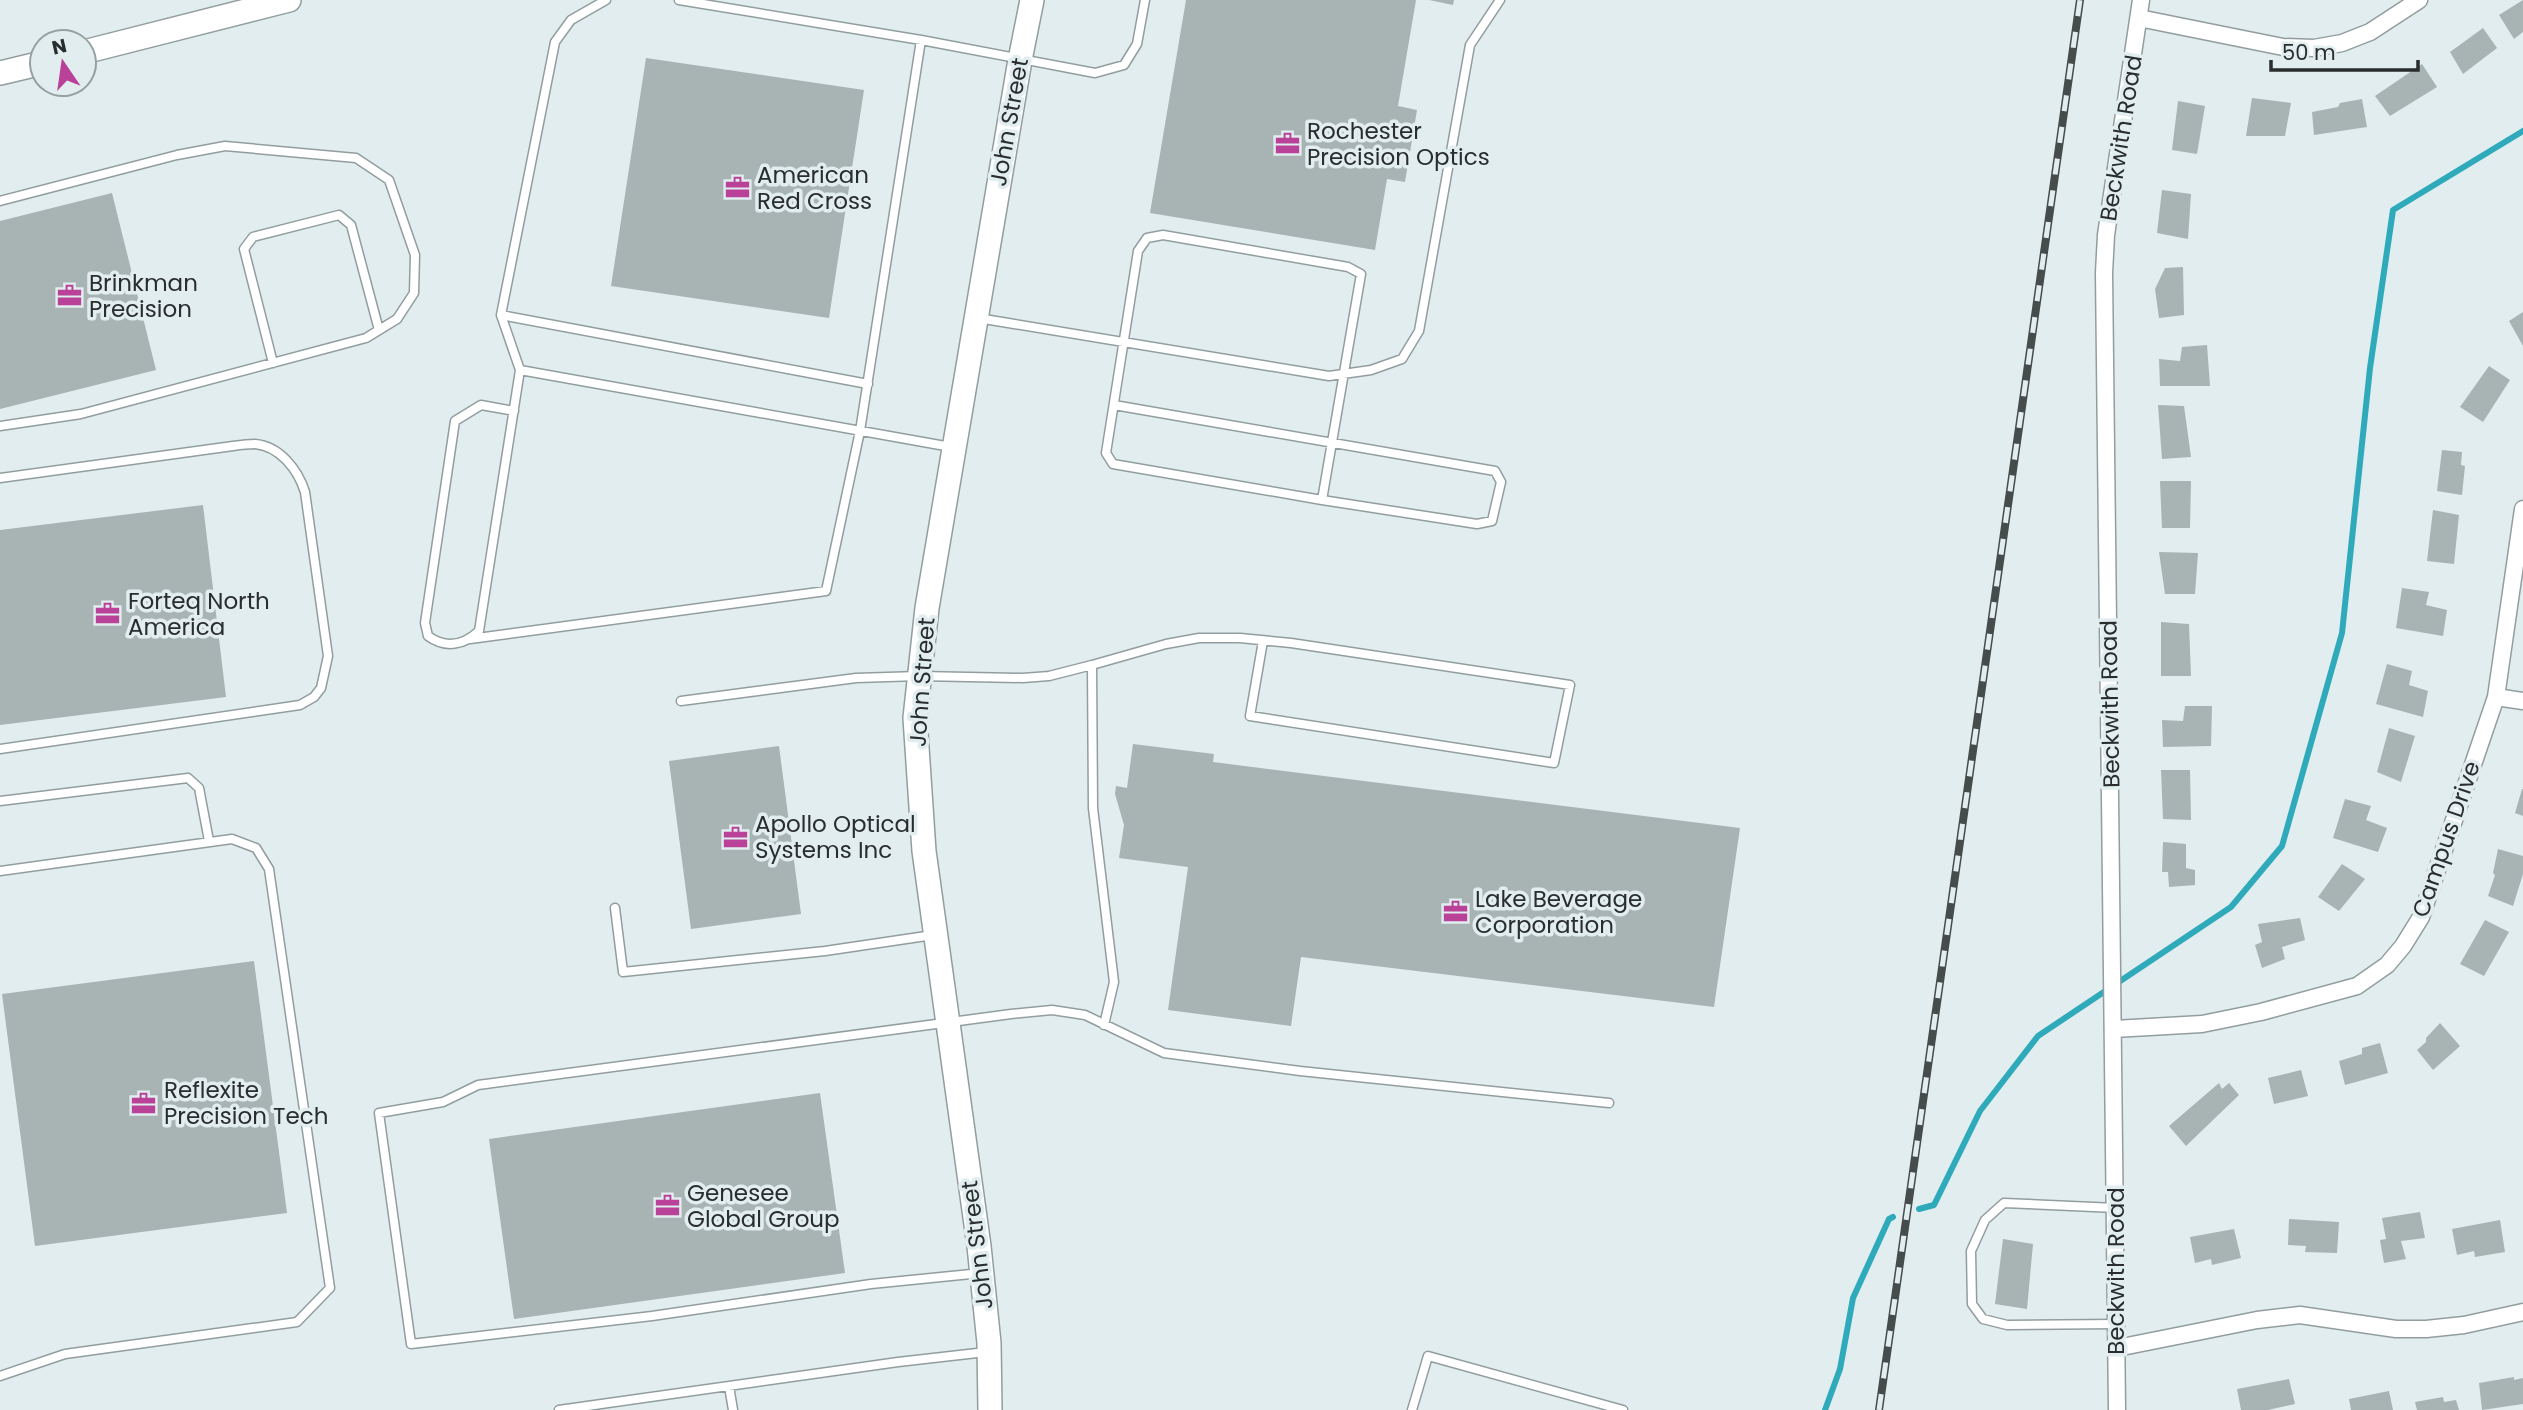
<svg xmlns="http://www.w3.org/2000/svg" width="2523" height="1410" font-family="Poppins,sans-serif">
	<rect width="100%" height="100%" fill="#e1edef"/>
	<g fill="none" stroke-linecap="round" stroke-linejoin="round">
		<path stroke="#2eaaba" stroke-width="6" d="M1919,1209L1934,1205L1980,1111L2038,1036L2231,907L2282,846L2342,633L2370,368L2393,210L2523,131
			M1825,1410L1840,1369L1853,1298L1889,1219L1893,1217"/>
	</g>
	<path fill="#a8b3b4" d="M1186,0H1416L1398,106L1417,110L1405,182L1387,179L1375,250L1150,213Z
		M1429,0H1454L1453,5Z
		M2523,0V32L2514,39L2499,15Z
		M2483,28L2497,48L2463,74L2450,52Z
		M646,58L864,90L829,318L611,286Z
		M2422,64L2437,87L2390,116L2375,96Z
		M2252,98L2291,103L2285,136H2246Z
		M2362,99L2367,127L2314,135L2312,112L2338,107L2340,103Z
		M2178,101L2205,106L2197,154L2172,150Z
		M2162,190L2191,194L2188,239L2157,233Z
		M112,193L156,370L0,409V221Z
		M2183,267L2184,315L2159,318L2155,289L2165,268Z
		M2523,312V346L2509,321Z
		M2207,345L2210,386H2160L2159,359L2180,361L2182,347Z
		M2489,366L2510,380L2483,422L2460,407Z
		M2158,405L2184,406L2191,457L2162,459Z
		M2442,450L2462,452L2461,465L2465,466L2462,495L2437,491Z
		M2160,481H2191L2190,528H2162Z
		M203,505L226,697L0,725V530Z
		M2433,510L2459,515L2454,564L2427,561Z
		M2159,552L2198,553L2195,594H2165Z
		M2402,588L2429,592L2426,605L2447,610L2443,636L2396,628Z
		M2161,622L2189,624L2191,676H2161Z
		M2387,664L2412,671L2409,685L2428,691L2423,717L2376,704Z
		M2185,706H2212L2211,746L2163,747L2162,720L2183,721Z
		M2389,728L2415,736L2401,782L2377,772Z
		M1133,744L1214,754L1213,762L1740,828L1714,1007L1301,957L1291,1026L1168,1010L1188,867L1119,858L1124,825L1115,794L1116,786L1127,788Z
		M779,746L801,914L691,929L669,761Z
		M2161,770H2190L2191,820L2163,819Z
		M2522,789H2523V816L2515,813Z
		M2345,799L2371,806L2366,820L2387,828L2378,852L2333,838Z
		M2163,842L2186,844V868L2195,870V885L2169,887L2168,872H2162Z
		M2498,849L2523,856V874L2513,906L2488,896L2495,875L2493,873Z
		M2342,864L2365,879L2339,911L2318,897Z
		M2300,918L2305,940L2282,947L2285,959L2262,968L2255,945L2262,942L2258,924Z
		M2485,920L2509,932L2484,976L2460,964Z
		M254,961L287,1213L35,1246L2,994Z
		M2440,1023L2460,1046L2433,1070L2417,1050L2426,1042V1038Z
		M2380,1043L2388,1073L2345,1085L2339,1061L2362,1054V1048Z
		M2301,1070L2308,1096L2274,1104L2268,1078Z
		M2219,1083L2222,1089L2229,1083L2239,1095L2186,1146L2169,1126Z
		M820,1093L845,1273L514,1319L489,1139Z
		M2420,1212L2425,1238L2401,1241L2406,1259L2384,1263L2380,1240L2386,1239L2382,1218Z
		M2289,1219L2339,1222L2337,1253L2305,1252L2306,1246L2288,1245Z
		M2500,1220L2505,1252L2475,1257L2474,1251L2457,1255L2452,1229Z
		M2234,1229L2241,1258L2212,1265L2211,1259L2195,1263L2190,1237Z
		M2003,1239L2033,1244L2027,1309L1995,1304Z
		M2514,1377V1380L2523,1378V1404L2482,1410L2479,1383Z
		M2289,1379L2295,1404L2268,1410H2241L2237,1389Z
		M2389,1391L2393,1410H2351L2349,1399Z
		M2443,1397L2444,1402L2456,1400L2459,1410H2417L2415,1402Z"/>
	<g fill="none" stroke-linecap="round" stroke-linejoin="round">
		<defs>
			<path id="lane" d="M606,0L571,20L555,42L501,315L520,370L951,447
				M679,0L921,40L1095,73L1124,65L1137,44L1145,0
				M0,201L177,155L225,146L356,158L389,180L415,255L414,293L397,319L366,338L81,414L0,426
				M1163,235L1348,267L1361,274L1322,500L1113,464L1106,453L1138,251L1147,238Z
				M501,315L868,384
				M978,318L1329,376L1371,370L1402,359L1419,331L1470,45L1500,0
				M273,363L244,249L253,237L339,215L351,225L379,330
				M1114,405L1495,471L1501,482L1492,521L1477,524L1322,500
				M514,411L481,405L455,421L425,623L428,636C446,649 464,645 479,631L520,370
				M0,478L233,446C240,445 248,444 255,444C280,446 298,470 305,492L328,656L321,688L314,697L300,705L0,749
				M470,639L826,591L860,431L921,40
				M1092,665L1166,644L1199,638H1240L1291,643L1570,685L1554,763L1250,716L1263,641
				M681,701L856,678L919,676L1023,678L1049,676L1092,665L1093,808L1114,982L1104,1025
				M0,801L188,778L199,788L209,841
				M0,871L232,839L256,848L269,869L330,1288L297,1322L65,1354L0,1376
				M615,908L623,972L825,951L933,935
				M2116,1208L2004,1203L1985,1220L1971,1251L1972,1304L1983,1319L2007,1325L2117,1324
				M981,1273L871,1284L652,1316L411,1344L379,1113L443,1102L478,1085L1011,1014L1052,1010L1085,1015L1164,1053L1300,1071L1609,1103
				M729,1386L733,1410
				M559,1410L898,1362L986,1352
				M1412,1410L1428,1356L1623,1410"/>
			<path id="street" d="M2139,18L2283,47L2314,48L2342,43L2370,32L2419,0
				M2496,697L2523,701
				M2114,1029L2202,1024L2261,1012L2357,986L2387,965L2403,946L2421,917L2496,697L2523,509
				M2117,1348L2257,1320L2300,1315L2396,1329H2426L2464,1325L2523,1312
				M2117,1410L2104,273L2106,235L2141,0"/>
			<path id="secondary" d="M84,52L289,0
				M0,73L42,63
				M990,1410L989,1343L979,1246L924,851L915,718L927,608L1020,60L1032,0"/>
		</defs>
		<use href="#lane" stroke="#929d9f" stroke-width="11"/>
		<use href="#street" stroke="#929d9f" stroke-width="19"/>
		<use href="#secondary" stroke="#929d9f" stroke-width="26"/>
		<use href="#lane" stroke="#fff" stroke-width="8"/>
		<use href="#street" stroke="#fff" stroke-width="16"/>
		<use href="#secondary" stroke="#fff" stroke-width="23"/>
		<defs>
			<path id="rail" d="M1879,1410L2080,0"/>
		</defs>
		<use href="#rail" stroke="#464b4c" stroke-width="8"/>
		<use href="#rail" stroke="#e1edef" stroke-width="5" stroke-dasharray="16" stroke-linecap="butt"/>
	</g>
	<defs>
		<symbol id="office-bare" viewBox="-9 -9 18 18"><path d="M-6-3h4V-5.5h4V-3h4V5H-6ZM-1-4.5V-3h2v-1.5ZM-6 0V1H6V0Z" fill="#b94298" stroke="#e1edef" stroke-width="2.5" paint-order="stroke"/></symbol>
	</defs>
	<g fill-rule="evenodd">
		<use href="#office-bare" x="1270" y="126" width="35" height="35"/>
		<use href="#office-bare" x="720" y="170" width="35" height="35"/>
		<use href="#office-bare" x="52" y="278" width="35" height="35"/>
		<use href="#office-bare" x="90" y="596" width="35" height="35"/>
		<use href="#office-bare" x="718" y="820" width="35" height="35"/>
		<use href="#office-bare" x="1438" y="894" width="35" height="35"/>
		<use href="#office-bare" x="126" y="1086" width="35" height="35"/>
		<use href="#office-bare" x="650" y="1188" width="35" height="35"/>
	</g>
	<g text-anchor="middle" stroke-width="7" stroke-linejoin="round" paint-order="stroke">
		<g font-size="23" fill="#292d2e" stroke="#e1edef">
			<text transform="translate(1009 122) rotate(-80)" y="8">John Street</text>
			<text transform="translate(2121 138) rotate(-81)" y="8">Beckwith Road</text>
			<text transform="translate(922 682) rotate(-86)" y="8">John Street</text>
			<text transform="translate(2110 704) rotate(-91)" y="8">Beckwith Road</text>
			<text transform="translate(2446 839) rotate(-71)" y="8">Campus Drive</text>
			<text transform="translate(977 1245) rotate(-97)" y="8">John Street</text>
			<text transform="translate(2116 1271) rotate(-90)" y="8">Beckwith Road</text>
		</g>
		<g font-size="23" fill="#292d2e" stroke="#e1edef" text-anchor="start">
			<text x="1307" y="139">Rochester<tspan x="1307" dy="26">Precision Optics</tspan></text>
			<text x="757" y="183">American<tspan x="757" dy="26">Red Cross</tspan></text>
			<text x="89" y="291">Brinkman<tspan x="89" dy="26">Precision</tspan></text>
			<text x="128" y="609">Forteq North<tspan x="128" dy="26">America</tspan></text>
			<text x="755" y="832">Apollo Optical<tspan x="755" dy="26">Systems Inc</tspan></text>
			<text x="1475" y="907">Lake Beverage<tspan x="1475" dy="26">Corporation</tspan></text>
			<text x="164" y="1098">Reflexite<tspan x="164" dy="26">Precision Tech</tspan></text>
			<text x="687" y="1201">Genesee<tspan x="687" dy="26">Global Group</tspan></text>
		</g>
	</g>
	<g transform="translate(63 63) rotate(347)"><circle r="33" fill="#e1edef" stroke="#97a0a2" stroke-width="2"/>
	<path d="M0-5L12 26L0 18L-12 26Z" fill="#b94298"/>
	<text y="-10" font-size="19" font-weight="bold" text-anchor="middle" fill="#292d2e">N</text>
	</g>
	<path d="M2271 60v10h147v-10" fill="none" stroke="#292d2e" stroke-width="3.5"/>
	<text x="2282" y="60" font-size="21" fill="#292d2e" stroke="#e1edef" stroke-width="5" paint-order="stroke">50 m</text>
</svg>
